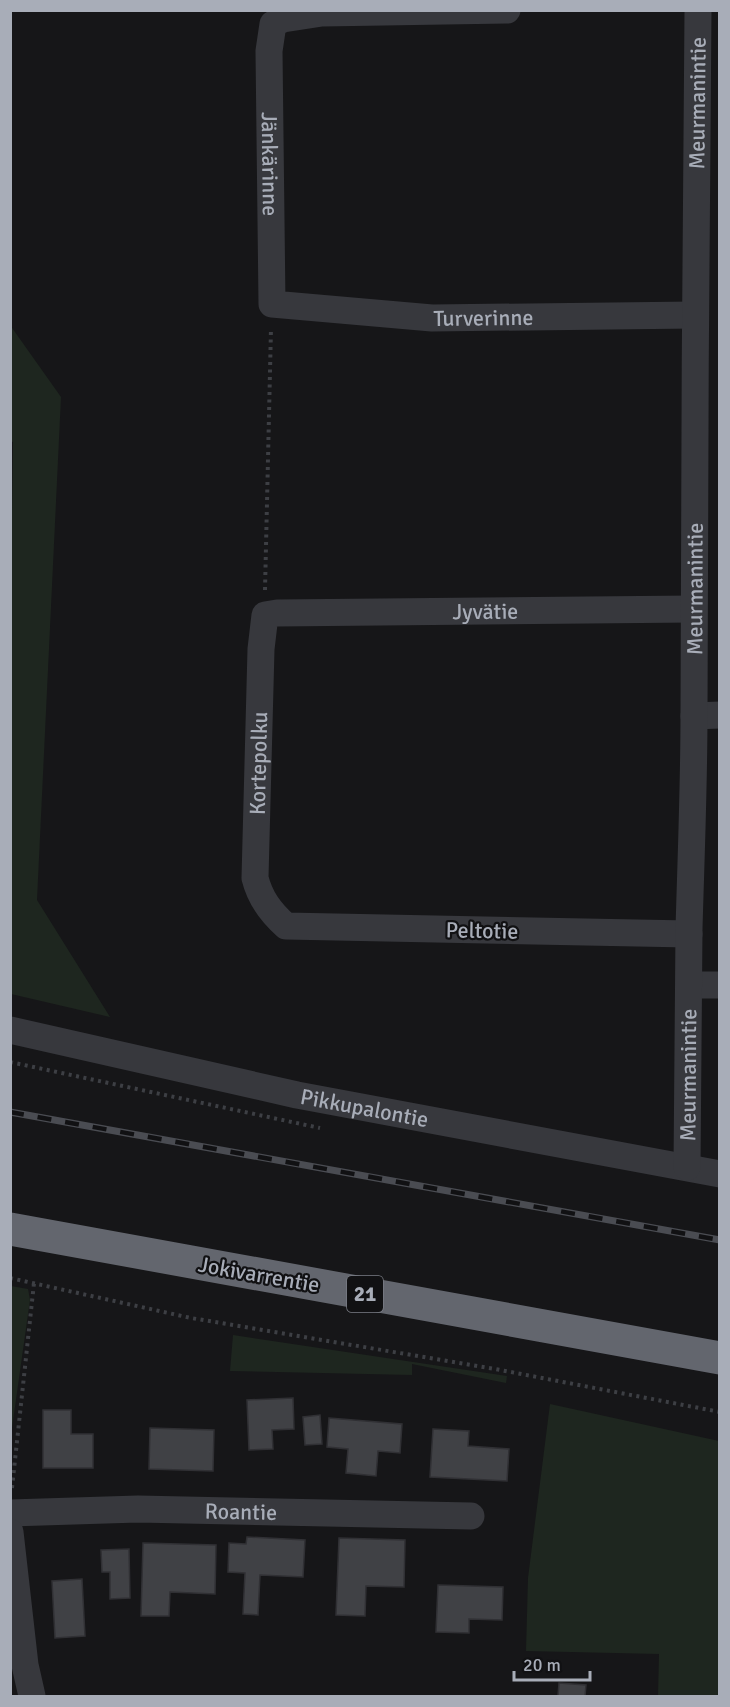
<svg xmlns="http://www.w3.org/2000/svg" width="730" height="1707" font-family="Signika,sans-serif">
	<rect width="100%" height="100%" fill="#161618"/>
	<path fill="#1e261f" d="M10,325L61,397L37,900L110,1017L11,994L10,649L13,442L10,441Z
		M11,1286L28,1289L30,1300L11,1435Z
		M233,1335L507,1376L506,1383L412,1364V1375L230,1371Z
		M550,1404L719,1441V1696H658L659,1654L526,1651L528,1578Z"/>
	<path fill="#404145" stroke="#303034" stroke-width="1.5" d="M293,1398L294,1429L272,1430L273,1449L249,1450L247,1400Z
		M43,1410H71V1434H93V1468H43Z
		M320,1415L322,1444L305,1445L303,1417Z
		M329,1418L402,1424L400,1453L378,1451L376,1476L346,1473L348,1449L327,1447Z
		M150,1428L214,1430L213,1471L149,1469Z
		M433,1429L469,1431L468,1446L509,1449L507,1481L430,1477Z
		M247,1537L305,1540L303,1577L260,1575L258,1615L243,1614L245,1573L228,1572L229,1543L246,1544Z
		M339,1538L405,1540L404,1587L366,1586L365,1616L336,1615Z
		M143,1543L216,1545L215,1594L170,1592L169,1616H141Z
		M129,1549L130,1598L110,1599V1572H102L101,1550Z
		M82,1579L85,1636L55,1638L52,1581Z
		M438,1585L503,1587L502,1620L469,1619V1633L436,1632Z
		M559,1683L586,1685L585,1696H558Z"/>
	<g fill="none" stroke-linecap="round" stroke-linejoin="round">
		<path stroke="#3d3f44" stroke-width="4" stroke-dasharray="3 4.5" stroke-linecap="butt" d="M265,590L271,328
			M10,1062L320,1128
			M10,1278L191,1318L495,1369L720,1412
			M12,1488L34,1283"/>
		<g stroke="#37383d" stroke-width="27">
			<path id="s1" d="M507,10L322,13L283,19L273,24L269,51L272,304L432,318L694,315"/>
			<path d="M694,716L720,715"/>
			<path id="s2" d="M689,934L286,926C270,912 260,898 255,878L261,649L265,615L277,613L693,609"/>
			<path d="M690,985H720"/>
			<path id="s3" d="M10,1030L297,1095L720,1174"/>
			<path id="s4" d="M687,1167C688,1088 688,1008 689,929C691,857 694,786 694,714C695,479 695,245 698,10"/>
			<path id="s5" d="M10,1513L138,1509L471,1516"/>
			<path d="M10,1532L25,1665L32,1696"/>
		</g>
		<path stroke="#63666e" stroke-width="33" d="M10,1229L720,1358"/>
		<defs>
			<path id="rail" d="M10,1112L720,1240"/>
		</defs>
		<use href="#rail" stroke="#4a4c52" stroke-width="7"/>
		<use href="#rail" stroke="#111113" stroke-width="4.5" stroke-dasharray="14" stroke-linecap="butt"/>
	</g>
	<g text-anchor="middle" stroke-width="4.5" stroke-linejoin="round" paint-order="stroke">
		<rect fill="#111113" stroke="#7b7e86" stroke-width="1.5" x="347" y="1276" width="36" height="36" rx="4.5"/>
		<g font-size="21" font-weight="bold" fill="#a8adb8">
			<text x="365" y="1301">21</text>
		</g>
		<g font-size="22" fill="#a8adb8" stroke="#111113">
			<text dy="8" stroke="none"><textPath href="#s4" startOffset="1064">Meurmanintie</textPath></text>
			<text dy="8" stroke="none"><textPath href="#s1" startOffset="376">Jänkärinne</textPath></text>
			<text dy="8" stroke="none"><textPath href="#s1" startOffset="728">Turverinne</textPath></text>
			<text dy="8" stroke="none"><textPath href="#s4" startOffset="578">Meurmanintie</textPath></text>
			<text dy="8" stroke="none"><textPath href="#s2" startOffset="945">Jyvätie</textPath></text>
			<text dy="8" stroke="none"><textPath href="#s2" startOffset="576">Kortepolku</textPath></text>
			<text transform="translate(482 930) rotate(1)" y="8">Peltotie</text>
			<text dy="8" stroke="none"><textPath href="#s4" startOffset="92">Meurmanintie</textPath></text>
			<text dy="8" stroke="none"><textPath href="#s3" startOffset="363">Pikkupalontie</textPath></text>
			<text transform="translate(259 1274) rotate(10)" y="8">Jokivarrentie</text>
			<text dy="8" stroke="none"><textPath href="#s5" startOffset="231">Roantie</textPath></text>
		</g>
	</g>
	<rect width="730" height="1707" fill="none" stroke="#a8adb8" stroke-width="24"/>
	<path d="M514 1671v9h76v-9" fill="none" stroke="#a8adb8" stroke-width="3"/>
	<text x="523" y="1671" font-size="18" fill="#a8adb8" stroke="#111113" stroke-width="4.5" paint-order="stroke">20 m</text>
</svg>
